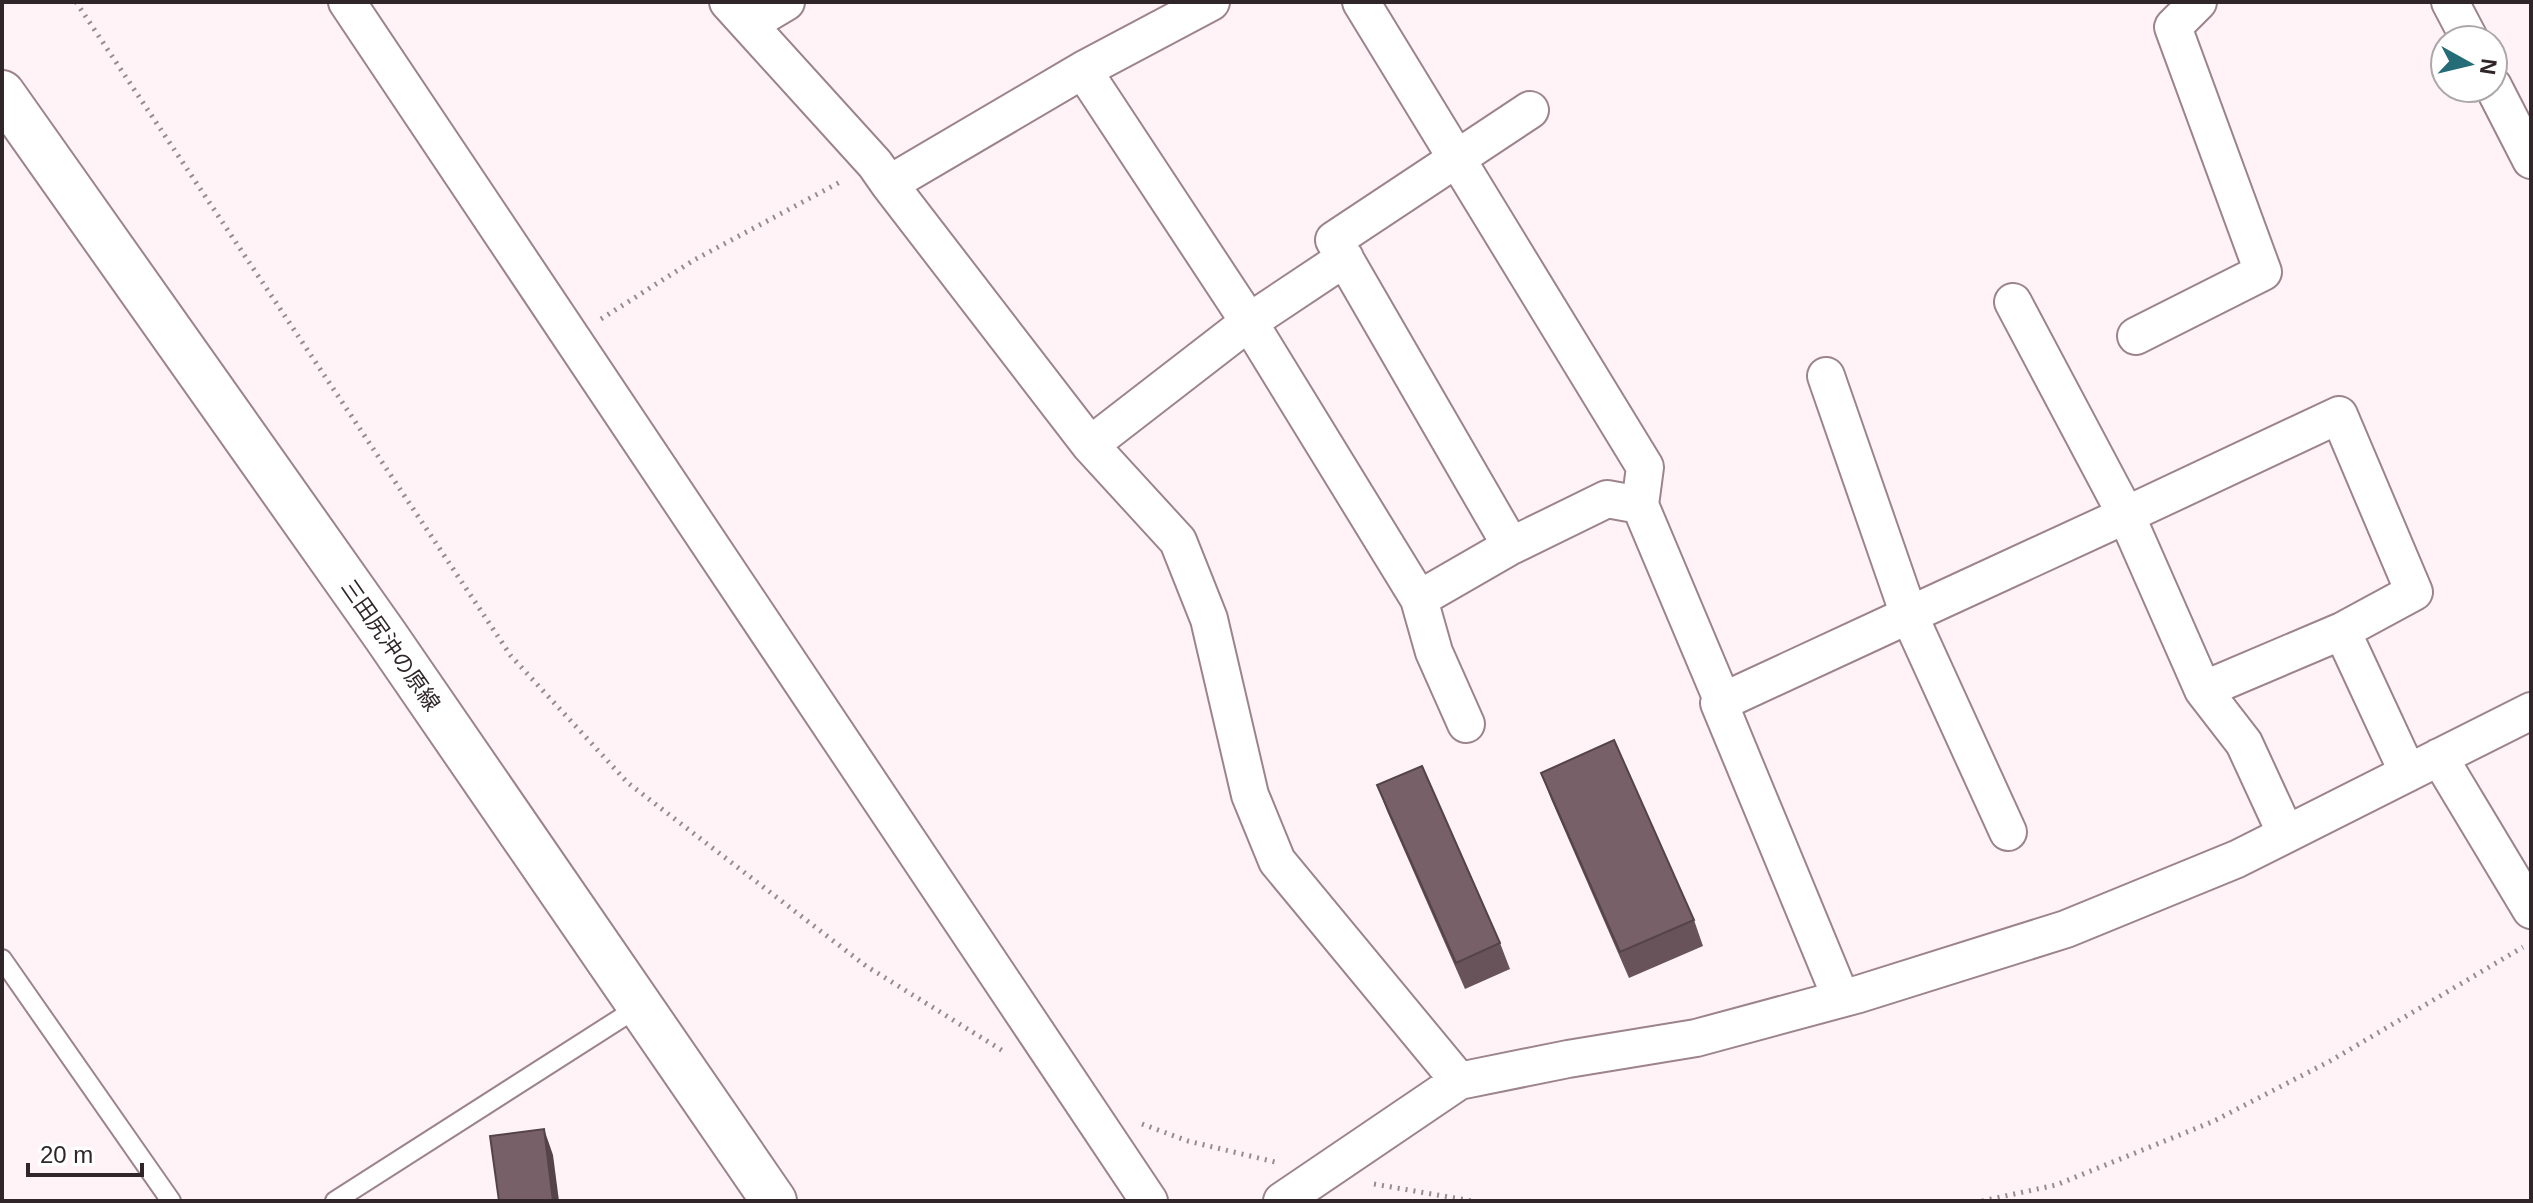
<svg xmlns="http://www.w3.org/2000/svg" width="2533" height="1203" font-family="Arial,'Noto Sans JP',sans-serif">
	<rect width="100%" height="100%" fill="#fff3f7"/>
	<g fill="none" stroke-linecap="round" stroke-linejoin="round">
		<defs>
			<path id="lane" d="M2,959L171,1201
				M335,1201L640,1006"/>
			<path id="street" d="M347,2L1149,1201
				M728,2L875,164L889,184
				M1211,2L1083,70L1249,322L1345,258
				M1361,2L1645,467L1640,505L1723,702
				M2450,2L2470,40
				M749,24L786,2
				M1083,70L889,184L1090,445L1249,322L1419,599L1511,546
				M2493,86L2531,160
				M1530,110L1334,240L1511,546L1607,499L1640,505
				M2013,302L2126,515L2339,415L2414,592L2342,631L2408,773
				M2136,336L2263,272L2173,27L2198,2
				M1826,376L1909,615L2126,515L2203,690L2342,631
				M1090,445L1178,541L1209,619L1250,795L1277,861L1459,1081
				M1419,599L1434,652L1466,724
				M2203,690L2244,743L2286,834
				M2439,757L2531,910
				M1841,998L1719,703L1909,615L2008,832
				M1282,1201L1459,1081L1568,1059L1696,1038L1859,994L2066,929L2237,859L2531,711"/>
			<path id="secondary" d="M2,93L385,635L774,1201"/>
		</defs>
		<use href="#lane" stroke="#9c838c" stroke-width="22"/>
		<use href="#street" stroke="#9c838c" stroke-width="40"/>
		<use href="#secondary" stroke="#9c838c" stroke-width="48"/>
		<path stroke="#968b8e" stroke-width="5" stroke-dasharray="2 6" stroke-linecap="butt" d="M76,2L511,656L628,783L866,966L1003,1051
			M601,319L694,260L842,181
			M1142,1124L1188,1141L1275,1162
			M1374,1184L1472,1201
			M1982,1201L2056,1185L2214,1121L2332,1060L2523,947"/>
		<use href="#lane" stroke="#fff" stroke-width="18"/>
		<use href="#street" stroke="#fff" stroke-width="36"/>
		<use href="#secondary" stroke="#fff" stroke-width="44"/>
	</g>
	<path fill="#675359" d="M1541,773L1694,920L1703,946L1629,978L1551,799Z
		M1377,785L1500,943L1510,969L1465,989L1387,811Z"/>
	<path fill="#544349" d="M544,1129L553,1155L559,1201H553Z"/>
	<path fill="#786068" stroke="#544349" stroke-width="2" d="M1614,740L1694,920L1620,952L1541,773Z
		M1422,766L1500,943L1456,963L1377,785Z
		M544,1129L553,1201H499L490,1136Z"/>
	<g text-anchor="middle" stroke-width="8" stroke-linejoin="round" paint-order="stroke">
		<g font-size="22" fill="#302629" stroke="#fff">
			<text transform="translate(391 645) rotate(55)" y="8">三田尻沖の原線</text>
		</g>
	</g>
	<rect width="2533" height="1203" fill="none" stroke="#302629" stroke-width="8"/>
	<g transform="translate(2469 64) rotate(98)"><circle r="38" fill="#ffffff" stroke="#aca8a9" stroke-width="2"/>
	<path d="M0-6L14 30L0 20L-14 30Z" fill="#246c78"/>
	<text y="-12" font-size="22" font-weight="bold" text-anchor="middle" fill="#302629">N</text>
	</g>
	<path d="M28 1163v12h114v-12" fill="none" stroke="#302629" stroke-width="4"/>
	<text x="40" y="1163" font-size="24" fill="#302629" stroke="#ffffff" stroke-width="6" paint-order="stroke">20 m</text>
</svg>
